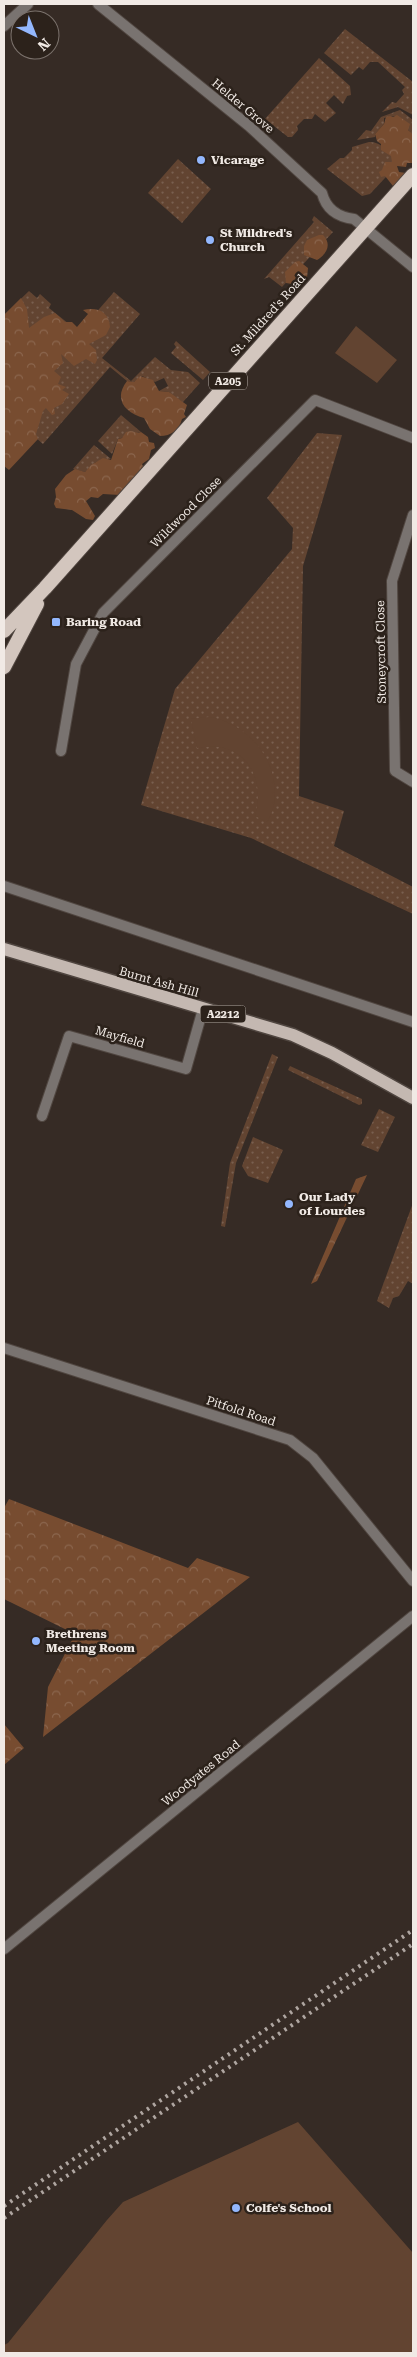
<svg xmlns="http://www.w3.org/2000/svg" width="417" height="2357" font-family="'Roboto Serif',serif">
	<defs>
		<pattern id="grass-dots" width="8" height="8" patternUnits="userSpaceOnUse" patternTransform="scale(1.25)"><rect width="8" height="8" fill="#624431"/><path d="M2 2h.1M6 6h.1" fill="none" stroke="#795f4f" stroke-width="1.8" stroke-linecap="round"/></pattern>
		<pattern id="forest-crowns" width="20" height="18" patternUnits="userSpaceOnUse" patternTransform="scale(1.25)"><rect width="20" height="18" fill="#774c30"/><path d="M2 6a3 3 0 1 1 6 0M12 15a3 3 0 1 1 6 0" fill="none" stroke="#8b664e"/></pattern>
	</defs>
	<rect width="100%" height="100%" fill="#362b25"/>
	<path fill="url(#grass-dots)" d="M345,29L413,82V115L398,107L382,112L392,102L396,103L404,94L402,90L405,87L378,62H370L363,70L359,67L351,75L324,53Z
		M319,58L350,86L351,95L347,96L343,104L334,95L326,103L336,113L325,122L315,114L312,119H304L297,126L298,130L292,137H288L265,119Z
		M400,110L413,120V134L408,130L407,123L395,116L384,118V124L375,134V137L357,140L366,130L371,131L381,117Z
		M369,142C381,141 391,154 400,162L370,194L362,196L327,169L340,158H344L352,150V147Z
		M178,159L211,189L182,223L148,193Z
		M314,216L333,232L282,287L269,277L264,279L314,222L312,220Z
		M29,291L37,298L40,294L51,304L49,308L79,332L114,292L140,314L102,358L131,381L155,357L171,370L188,372L200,383L183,402L172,396L169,392L159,391L168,386L164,378L155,382L142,376L134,382L127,381L110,367L43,444L4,410V315Z
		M176,341L210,372L203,380L171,353L176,347L174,344Z
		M121,415L141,432L118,439L112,454L98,441Z
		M317,433L342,435L303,566L299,796L344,811L334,846L413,887V914L251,838L141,805L175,689L292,549L293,528L267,498Z
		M94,445L111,459L96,462L85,472L73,469Z
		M272,1054L278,1057L236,1163L225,1227L221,1226L230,1163Z
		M290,1066L362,1099V1104L359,1105L288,1070Z
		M379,1109L395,1117L378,1152L361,1145Z
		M253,1137L283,1150L268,1183L248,1176L242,1166Z
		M413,1203V1284L408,1281L399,1296L393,1298L389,1308L377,1301Z"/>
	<path fill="url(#forest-crowns)" d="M397,115L410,124L408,130L413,134V163H407L406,167L397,166L399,172L406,173L393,186L385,176L381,177L379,172L382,170L385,162H392L391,156L381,150V144L377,141L375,134L384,124L386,117L390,116L393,117Z
		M319,235H323C332,244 327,254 317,260L304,255V246L307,240Z
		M299,261L308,268L307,278L298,285L286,283L285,272L295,262Z
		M21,298L27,309L29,328L44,317L55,313L65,322H72L77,327L88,314L83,310C97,307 109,311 110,327L106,335L89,344L96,350L97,360L95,364L86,359L74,366L61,354L63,363L54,371L61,377L58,384L66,387L62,390L69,394L62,404L54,408L55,414L52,415L46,408L43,411L36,434L38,439L9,470L4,466V315Z
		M140,376L153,380L159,391L169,392L187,405L184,414L186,417L182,419C179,430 171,436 160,436L150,429L144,418C125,413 113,399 127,381L134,382Z
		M131,431L138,433L141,432L148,437L149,442L154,443L155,448L151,450L149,459L142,464L144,469L139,475H137L136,480L120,495L103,494L98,498L91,497L86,501L95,516L93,520L86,519L72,510L56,508L54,504L56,497L55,489L66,475L75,469L85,472L91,465L103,458L111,460L118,439L122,438L126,432Z
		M367,1175L317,1281L311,1284L356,1179Z
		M9,1499L188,1568L197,1558L250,1577L43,1737L48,1687L75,1634L4,1599V1508Z
		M4,1724L24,1748L4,1765Z"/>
	<path fill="#624431" d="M356,326L397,360L377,383L335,353Z
		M209,717C249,723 281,763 274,804C273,810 270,817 267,822L255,816C263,789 255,756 224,748C216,746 206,747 197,748L191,719Z
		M298,2122L413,2253V2353H4V2345L8,2343L107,2220L123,2202Z"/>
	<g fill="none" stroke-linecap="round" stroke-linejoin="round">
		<defs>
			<path id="minor" d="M98,4L249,126L322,193C326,209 338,217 354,219L413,267
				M4,26L28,4
				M413,515L392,581L395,771L413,782
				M61,751L76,664L103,613L315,400L413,438
				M4,886L413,1022
				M42,1116L69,1036L186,1069L203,1009
				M4,1348L290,1440L313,1458L413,1581
				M4,1949L413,1616"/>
			<path id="primary" d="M4,949L293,1035L332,1053L413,1098"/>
			<path id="trunk" d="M4,631L45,588L413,175
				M4,667L37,604"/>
		</defs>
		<use href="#minor" stroke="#504640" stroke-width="12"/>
		<use href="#primary" stroke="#504640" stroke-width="15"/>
		<use href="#trunk" stroke="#504640" stroke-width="16"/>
		<use href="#minor" stroke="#797370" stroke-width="10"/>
		<use href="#primary" stroke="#c4b8b1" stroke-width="12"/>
		<use href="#trunk" stroke="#d3c6be" stroke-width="14"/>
		<path stroke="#afa6a1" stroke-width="4" stroke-dasharray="2.5 5" stroke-linecap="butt" d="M4,2206L413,1930
			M4,2218L413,1944"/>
	</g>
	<g fill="#93b7fd" stroke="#2c221b" stroke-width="2">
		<circle cx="201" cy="160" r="5"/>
		<circle cx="210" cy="240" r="5"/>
		<rect x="51" y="617" width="10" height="10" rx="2.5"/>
		<circle cx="289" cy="1204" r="5"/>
		<circle cx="36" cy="1641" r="5"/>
		<circle cx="236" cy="2208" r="5"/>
	</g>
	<g text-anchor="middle" stroke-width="5" stroke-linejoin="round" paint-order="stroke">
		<g fill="#2c221b" stroke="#b6aea8" stroke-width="1">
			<rect x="209" y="372.5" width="38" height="17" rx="4"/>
			<rect x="200.5" y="1005.5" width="45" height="17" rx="4"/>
		</g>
		<g font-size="11" font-weight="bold" fill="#f1eae5">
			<text x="228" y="385">A205</text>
			<text x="223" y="1018">A2212</text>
		</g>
		<g font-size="12" fill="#f1eae5" stroke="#2c221b">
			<text transform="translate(243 106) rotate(40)" y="4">Helder Grove</text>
			<text transform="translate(268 315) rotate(-48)" y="4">St. Mildred's Road</text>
			<text transform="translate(186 512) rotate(-45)" y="4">Wildwood Close</text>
			<text transform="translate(381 652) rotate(-91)" y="4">Stoneycroft Close</text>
			<text transform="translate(159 982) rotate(16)" y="4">Burnt Ash Hill</text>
			<text transform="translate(120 1037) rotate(16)" y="4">Mayfield</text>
			<text transform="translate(241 1411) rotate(18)" y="4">Pitfold Road</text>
			<text transform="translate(201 1773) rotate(-39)" y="4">Woodyates Road</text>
		</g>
		<g font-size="12" font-weight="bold" fill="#f1eae5" stroke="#2c221b" text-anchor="start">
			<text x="211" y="164">Vicarage</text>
			<text x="220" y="237">St Mildred's<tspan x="220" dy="14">Church</tspan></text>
			<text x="66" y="626">Baring Road</text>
			<text x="299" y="1201">Our Lady<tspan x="299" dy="14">of Lourdes</tspan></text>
			<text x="46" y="1638">Brethrens<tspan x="46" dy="14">Meeting Room</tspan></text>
			<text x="246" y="2212">Colfe's School</text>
		</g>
	</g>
	<rect width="417" height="2357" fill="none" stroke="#f1eae5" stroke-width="10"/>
	<g transform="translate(35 35) rotate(137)"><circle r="24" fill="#2c221b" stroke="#7b726c"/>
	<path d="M0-4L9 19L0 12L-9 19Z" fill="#93b7fd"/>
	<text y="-8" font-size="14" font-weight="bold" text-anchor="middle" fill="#f1eae5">N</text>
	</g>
</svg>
